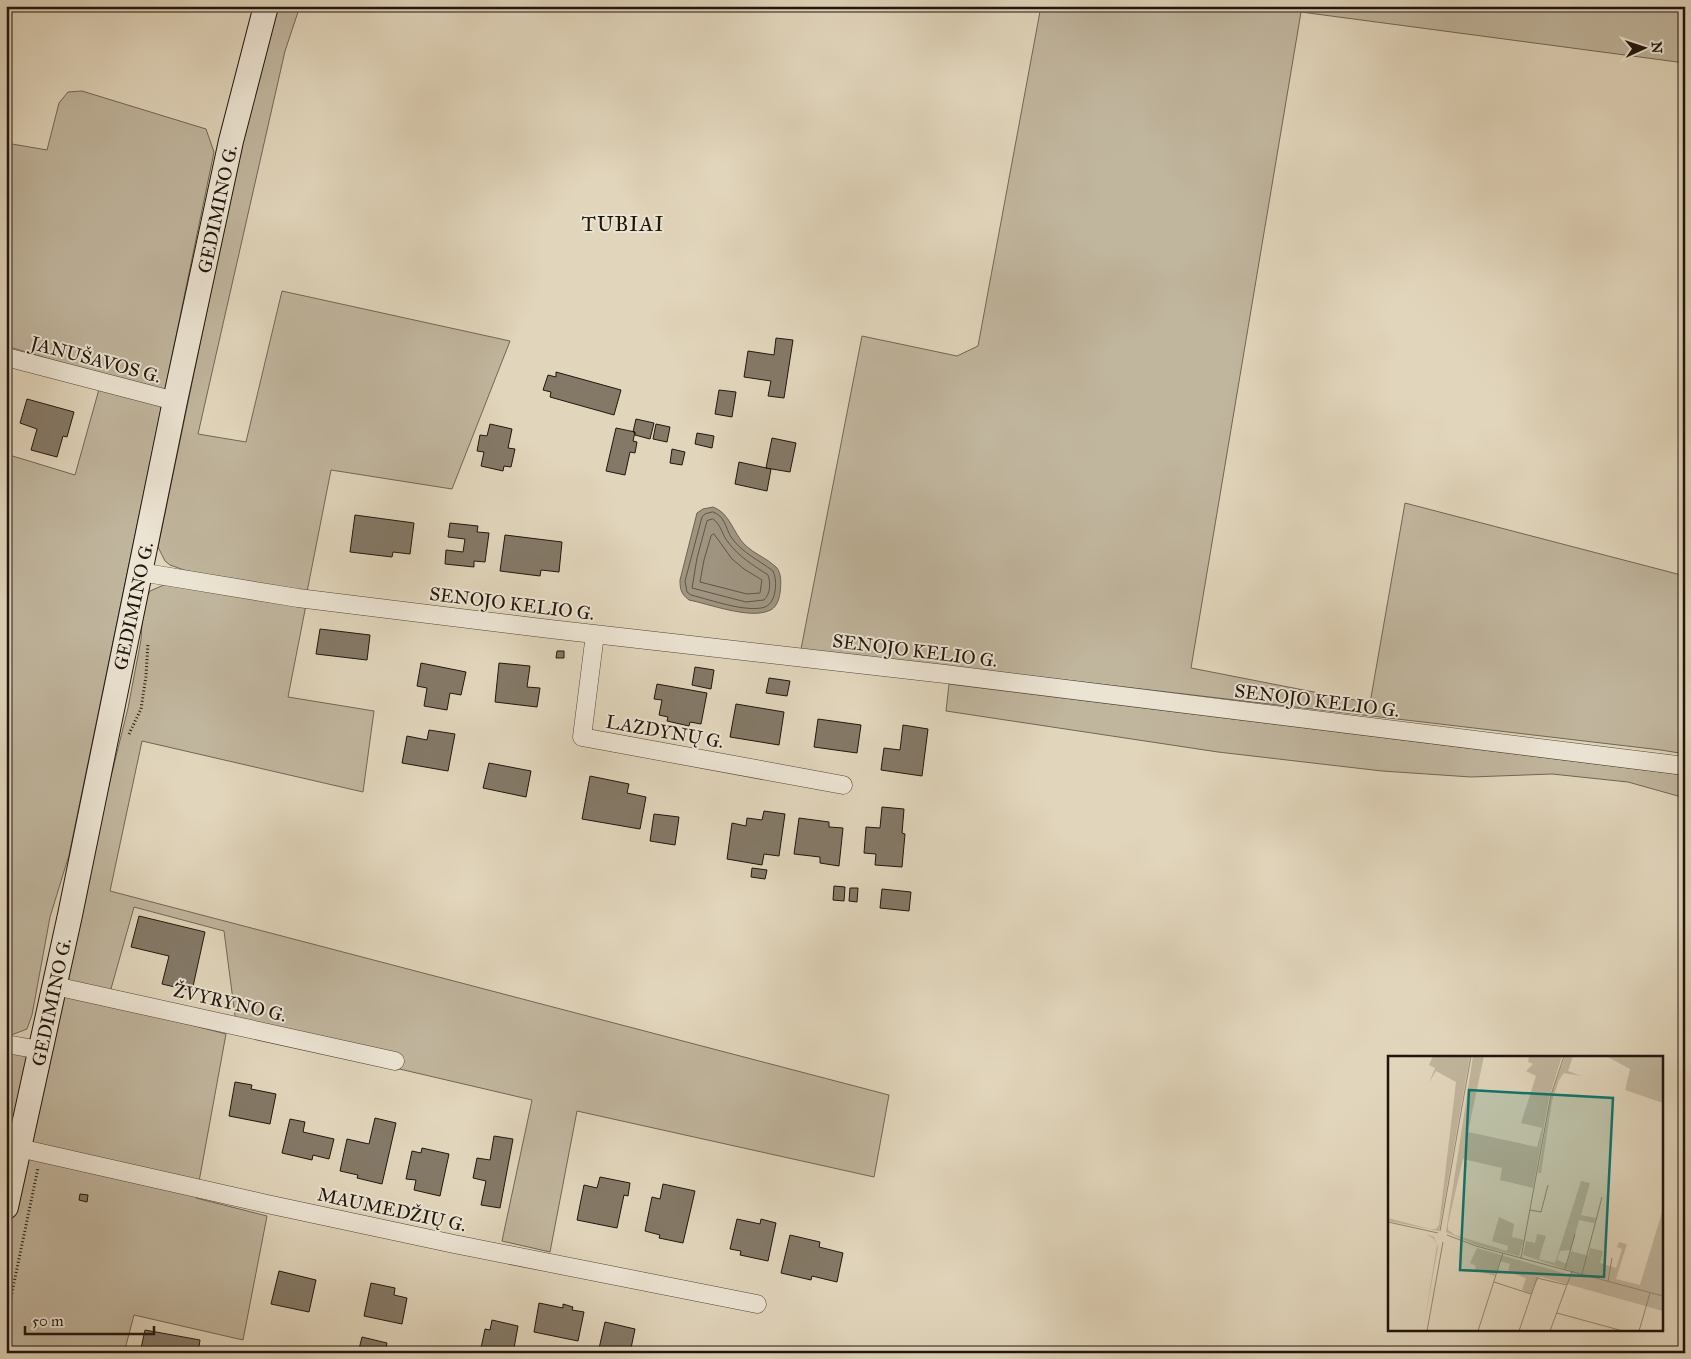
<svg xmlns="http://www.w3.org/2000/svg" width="1691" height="1359" font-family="'IM FELL Great Primer',serif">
	<rect width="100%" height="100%" fill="#e1d5bb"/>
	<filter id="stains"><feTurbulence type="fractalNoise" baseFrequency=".004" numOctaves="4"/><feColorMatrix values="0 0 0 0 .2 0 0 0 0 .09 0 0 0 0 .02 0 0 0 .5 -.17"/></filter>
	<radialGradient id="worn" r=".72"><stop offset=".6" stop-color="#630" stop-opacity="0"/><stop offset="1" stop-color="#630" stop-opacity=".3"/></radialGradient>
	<path fill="#c0b59d" stroke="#706655" d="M275,6H300L285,51L198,434L246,442L282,291L510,341L452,489L331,470L307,592L213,576L184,570L170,565L165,561L158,547L242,142Z
		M1041,6H1685V63L1301,12L1191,668L1370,703L1405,503L1685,576V754L1661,750L801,649L862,336L957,356L978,346Z
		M82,91L206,129L214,152L69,855L50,917L32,1015L27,1029L6,1037V454L75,475L103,375L6,346V143L47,150L59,103L68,92Z
		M166,584L306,605L288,697L374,711L363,792L142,741L110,891L889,1095L874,1177L577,1111L550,1252L502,1241L532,1100L237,1031L224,931L134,907L107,1003L226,1034L196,1198L267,1216L243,1340L134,1315L124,1353H6V1241L55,986L102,813L128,708L141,640L143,604L150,591Z
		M949,684L1685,775V798L1628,782L1552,774L1471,777L1382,771L1218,752L946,711Z
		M6,1044L40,1050L6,1207Z"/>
	<path fill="#9f9480" stroke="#6c6252" d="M713,507C730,513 733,533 745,545C754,554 767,558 776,567C782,573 781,585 780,593C779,600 776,609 768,611C749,619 709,604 689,600C681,594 680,589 680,580L697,513L703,509Z"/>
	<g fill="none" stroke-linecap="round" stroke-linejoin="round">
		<path stroke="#605546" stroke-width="1" d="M713,512C725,516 725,527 731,537C742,553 759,560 773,571C776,578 776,584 775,591C774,597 772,604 765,607C747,613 711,600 691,595L687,592L685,581L702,517L705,514Z
			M713,519C721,524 722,535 728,542C739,557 753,565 768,575C771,584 770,594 764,600L746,602L692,588L697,558L707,521Z
			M714,534L732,559L744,569L762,580L760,593L747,594L700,582L704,560L711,536Z"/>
	</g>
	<path fill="#847967" stroke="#20160d" d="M776,338L793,340L784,398L768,396L771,381L744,377L748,351L774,355Z
		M556,372L621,390L614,415L550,397L551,392L543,390L548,375L556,377Z
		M719,390L736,392L732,417L715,414Z
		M27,399L74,412L67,437L63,436L57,457L31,450L37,429L20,423Z
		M636,419L654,423L650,439L635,435V432H633Z
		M490,424L512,429L508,448L515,449L511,467L504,466L503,471L481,466L484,452L477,451L480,435L487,436Z
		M656,424L670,427L667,442L653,439Z
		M616,428L635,432L633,441L637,442L635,453L630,452L625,475L606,471Z
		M697,433L714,436L712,448L695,444Z
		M772,438L796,443L790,472L766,468Z
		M672,449L685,452L682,465L670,463Z
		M739,462L771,469L767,491L735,484Z
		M355,515L414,523L410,554L393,552L392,557L350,552Z
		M450,523L478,526L477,532L489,533L485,562L474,561V567L445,564L446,550L463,552L465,539L448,537Z
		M505,535L562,542L559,572L541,570L540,576L500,571Z
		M320,629L370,635L367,660L316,654Z
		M557,651H564V658H556Z
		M421,663L466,672L461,695L450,693L447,710L424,706L427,688L417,686Z
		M499,663L530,666L527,687L540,688L537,707L495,702Z
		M695,667L714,670L711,689L692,685Z
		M769,678L790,681L787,696L766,693Z
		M657,684L707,693L701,724L690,722L689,726L667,721L668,717L659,715L662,700L654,699Z
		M736,704L784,712L779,745L730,737Z
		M818,719L861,725L857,753L814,747Z
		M903,725L928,729L922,776L881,770L884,748L900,750Z
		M429,730L455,734L448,771L402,763L407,736L427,740Z
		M489,763L531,771L526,797L483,788Z
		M590,776L629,784L627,793L646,797L640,829L582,819Z
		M882,807L904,809L902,833L905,834L902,867L875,865L876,854L864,853L866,827L880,828Z
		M764,811L785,814L779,856L764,854L762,865L727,859L732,823L746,826L747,818L762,820Z
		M654,814L679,817L675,845L650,841Z
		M799,818L829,822V827L843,828L839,866L820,863V857L794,854Z
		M752,868L767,870L765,879L751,877Z
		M834,886L845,887L844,901L833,900Z
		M850,888H858L857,902L849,901Z
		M882,889L911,892L909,911L880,908Z
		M139,916L205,932L192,991L162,984L169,956L131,947Z
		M235,1082L252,1085L251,1089L276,1094L270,1124L229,1116Z
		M375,1118L396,1123L382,1184L357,1178L358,1175L340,1171L347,1139L369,1144Z
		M290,1119L305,1122L303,1132L334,1139L329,1159L313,1155L312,1160L282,1153Z
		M494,1136L513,1139L500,1208L481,1205L486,1181L473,1178L477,1158L490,1160Z
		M422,1148L449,1154L440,1196L414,1190L416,1180L406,1179L412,1151L421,1153Z
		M600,1177L630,1183L628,1196L624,1195L617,1228L577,1220L584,1185L597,1188Z
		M663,1184L695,1191L683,1243L659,1238L660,1235L645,1231L652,1197L660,1199Z
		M80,1194L88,1195L87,1202L79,1200Z
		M737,1219L760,1224L761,1219L776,1223L768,1261L740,1255L741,1251L730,1249Z
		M790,1235L820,1242L819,1247L843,1253L837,1282L812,1276L811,1280L781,1273Z
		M279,1271L316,1280L309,1312L271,1304Z
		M371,1283L395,1288L394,1295L407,1298L402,1324L364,1316Z
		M539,1303L563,1308V1304L573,1307L572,1310L584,1312L578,1341L534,1332Z
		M492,1320L518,1326L514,1348L509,1347L508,1353H480L485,1329L490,1330Z
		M605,1322L635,1329L630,1353H598Z
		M145,1330L200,1340L198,1353H140Z
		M362,1337L387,1343L385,1353H358Z"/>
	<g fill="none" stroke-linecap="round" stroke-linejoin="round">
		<defs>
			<path id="minor" d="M6,357L175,401
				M140,572L298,598L550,629L945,674L1685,766
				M595,634L582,737L843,785
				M55,986L395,1061
				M6,1044L40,1050
				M19,1148L267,1204L454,1244L757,1304"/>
			<path id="secondary" d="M6,1207L70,915L175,401L231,141L266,6"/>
		</defs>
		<use href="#minor" stroke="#504638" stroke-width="19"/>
		<use href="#secondary" stroke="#20160d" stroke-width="26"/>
		<path stroke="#20160d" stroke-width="3" stroke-dasharray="1 2.5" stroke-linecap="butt" d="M129,734L141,709L146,676L148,643
			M6,1321L38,1168"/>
		<use href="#minor" stroke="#ece4d3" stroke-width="18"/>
		<use href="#secondary" stroke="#ece4d3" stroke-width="24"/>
	</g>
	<g text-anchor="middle" stroke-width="4" stroke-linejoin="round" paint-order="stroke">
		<g font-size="19" fill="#20160d" stroke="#ece4d3">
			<text transform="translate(217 209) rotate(-78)" y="7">GEDIMINO G.</text>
			<text transform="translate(96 359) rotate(15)" y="7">JANUŠAVOS G.</text>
			<text transform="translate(512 603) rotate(7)" y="7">SENOJO KELIO G.</text>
			<text transform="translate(133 606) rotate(-78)" y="7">GEDIMINO G.</text>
			<text transform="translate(915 650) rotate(7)" y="7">SENOJO KELIO G.</text>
			<text transform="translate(1317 700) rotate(7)" y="7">SENOJO KELIO G.</text>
			<text transform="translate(665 731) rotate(10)" y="7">LAZDYNŲ G.</text>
			<text transform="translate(51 1002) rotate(-78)" y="7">GEDIMINO G.</text>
			<text transform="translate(230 1002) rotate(13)" y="7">ŽVYRYNO G.</text>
			<text transform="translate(392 1209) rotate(12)" y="7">MAUMEDŽIŲ G.</text>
		</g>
		<g font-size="21" letter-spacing="1" fill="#20160d" stroke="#ece4d3">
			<text x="623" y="231">TUBIAI</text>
		</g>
	</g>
	<g transform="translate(1388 1056)">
		<rect width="275" height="275" fill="#e1d5bb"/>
		<path d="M45,0H82L51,175L0,165V162L42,173H48L51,169L68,26L48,15L41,27L47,12L41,9ZM85,0H96L80,76L149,91L154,72L133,67L148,20L138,15L145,8L140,6L141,0H174L161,42L145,132L112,124L114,112L75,103L60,168V174L67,179L119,195L120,190L104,185L111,161L126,168L124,181L136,184L131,200L88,189L58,176ZM177,0H185L180,15L193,20L176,17L171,24L164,45L153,117H150L164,35ZM218,0H275V47L237,34L242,13ZM193,125L202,127L193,159L208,162L206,167L191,164L183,194L172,195L169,204L179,208L183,195L200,200L202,192L215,195L212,207L228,212L234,193L229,191L231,186L239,188L228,223L252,229L275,153V255L154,221H151L143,238L134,234L138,222L120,216L122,208L112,205L107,220L87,214L88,210L82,207L89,192L182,219L183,215L135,199L138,185L147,187L149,178L158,180L151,203L167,207ZM38,178L46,181L50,191L35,275L49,189L46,183Z" fill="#c0b59d"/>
		<path fill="none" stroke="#948975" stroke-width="1" d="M142,154L153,156L160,129M0,166L50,177M52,175L83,0M59,179L88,190L275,240M133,202L163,39L176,0M177,213L187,178M194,218L214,141M220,225L224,202M106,226L143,238M169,257L235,275M39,275L55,186M90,275L115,197M131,275L149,222L179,229M162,275L184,215M251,275L262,237"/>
		<path fill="#0f766e" fill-opacity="0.15" stroke="#0f766e" stroke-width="2.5" d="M81,34L225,42L216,221L72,214Z"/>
		<rect width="275" height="275" fill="none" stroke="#20160d" stroke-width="2.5"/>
	</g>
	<rect width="1691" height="1359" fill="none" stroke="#e1d5bb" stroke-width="25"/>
	<rect x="8" y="8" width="1676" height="1344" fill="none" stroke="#20160d" stroke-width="2.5"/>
	<rect x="12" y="12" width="1666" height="1334" fill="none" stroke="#20160d"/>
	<g transform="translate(1644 48) rotate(87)" stroke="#ece4d3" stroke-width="4" paint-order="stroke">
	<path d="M0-4L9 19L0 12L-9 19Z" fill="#20160d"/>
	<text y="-8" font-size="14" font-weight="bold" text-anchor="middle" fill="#20160d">N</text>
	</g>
	<path d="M25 1326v8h129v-8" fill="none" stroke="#20160d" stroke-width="2.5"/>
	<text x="32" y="1326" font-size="15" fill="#20160d" stroke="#ece4d3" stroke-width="4" paint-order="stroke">50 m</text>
	<rect width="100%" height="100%" filter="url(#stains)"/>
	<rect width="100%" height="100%" fill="url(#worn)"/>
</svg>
